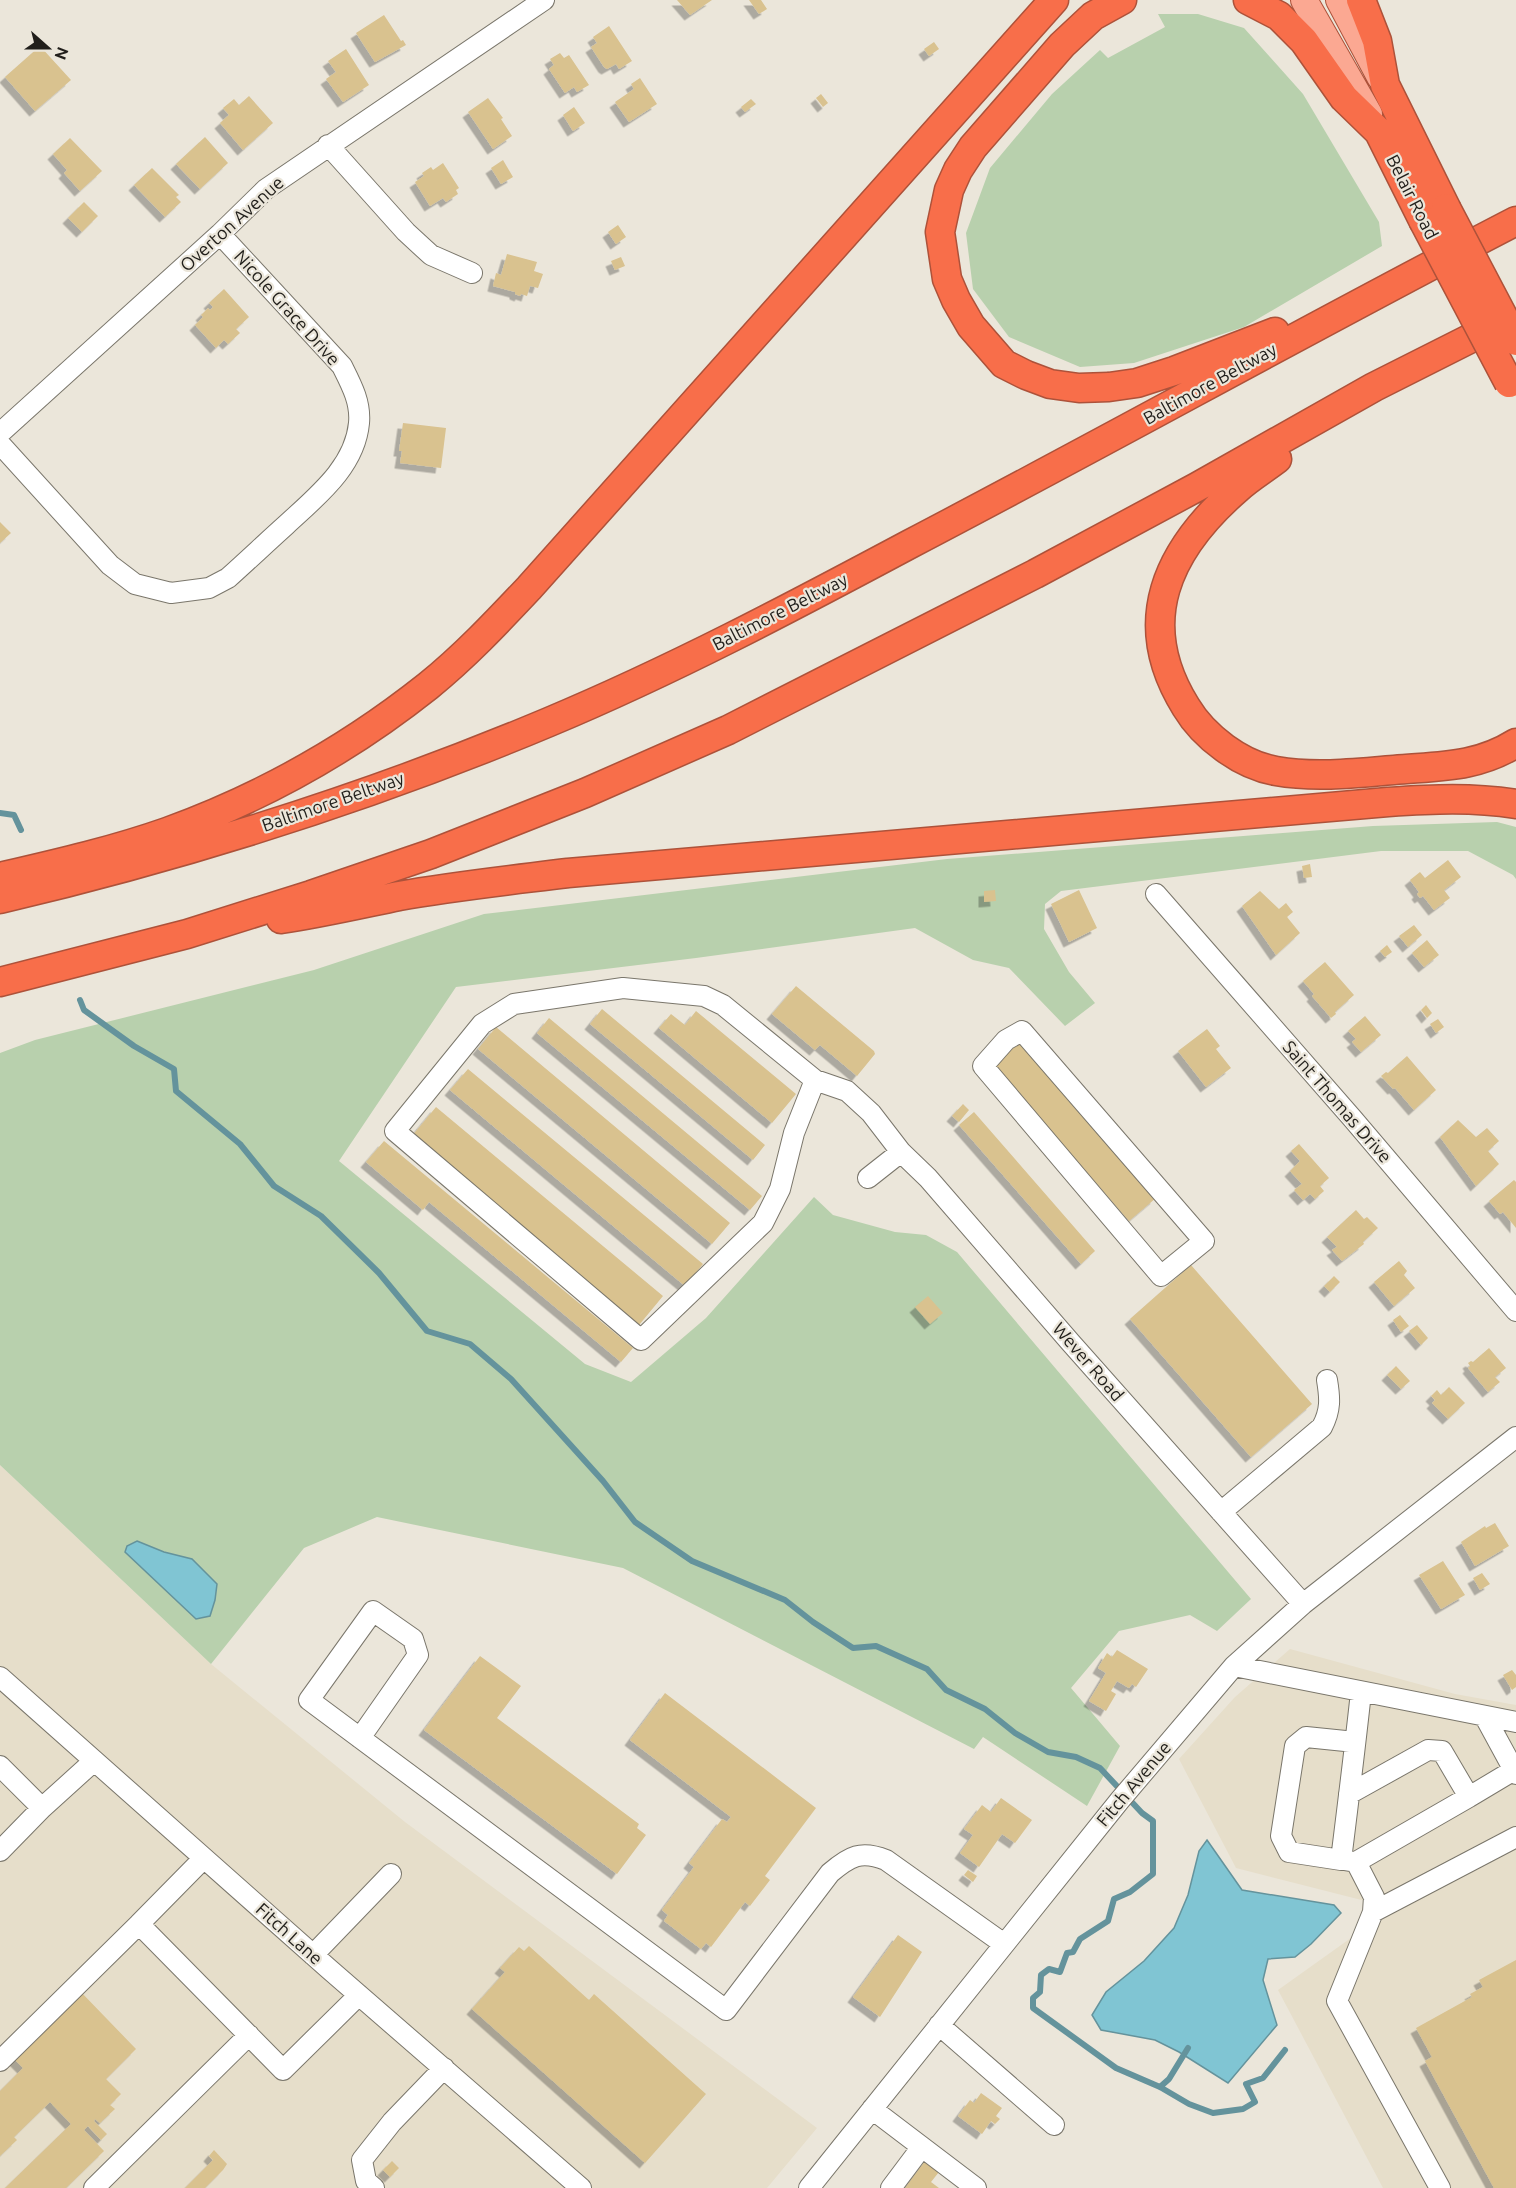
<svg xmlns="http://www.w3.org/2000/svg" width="1516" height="2188" font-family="Ubuntu,sans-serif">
	<defs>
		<filter id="shadow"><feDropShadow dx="-5.5" dy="5.5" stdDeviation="0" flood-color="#0004"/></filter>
	</defs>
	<rect width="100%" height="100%" fill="#ebe6da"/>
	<path fill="#e6deca" d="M0,1465L211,1664L405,1822L817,2128L767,2188H0Z
		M1290,1649L1455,1694L1516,1705V2188H1383L1278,1990L1393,1908L1236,1868L1179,1759L1235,1697Z"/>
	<path fill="#b8d0ad" d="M1158,14H1198L1244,28L1303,94L1379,222L1382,246L1244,327L1134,363L1080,367L1009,337L973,289L966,233L990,168L1052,94L1100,50L1108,58L1165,27Z
		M1497,822L1516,827V879L1513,875L1468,851H1381L1061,891L1045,904L1044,929L1069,972L1095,1003L1065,1026L1009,968L973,960L915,928L696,958L456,987L339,1161L585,1364L631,1382L706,1318L814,1197L833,1215L895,1232L926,1235L957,1252L1251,1599L1217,1631L1190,1615L1119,1631L1071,1688L1120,1746L1087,1806L983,1737L974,1749L623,1568L377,1517L304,1548L211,1664L0,1465V1053L35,1040L314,970L484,914L947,859L1373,826Z"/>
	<path fill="#80c5d3" stroke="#64939c" stroke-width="1.5" d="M137,1541L164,1552L192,1559L217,1584L215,1600L210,1616L196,1619L125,1552L127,1546Z
		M1207,1840L1242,1890L1334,1905L1341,1913L1311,1944L1295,1957L1268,1959L1263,1980L1277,2025L1228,2083L1179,2052L1155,2040L1101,2030L1092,2015L1106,1992L1144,1961L1174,1928L1188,1895L1199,1851Z"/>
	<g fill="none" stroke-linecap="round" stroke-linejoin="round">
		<path stroke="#64939c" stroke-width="6" d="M0,813L14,815L21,830
			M80,1000L84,1010L134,1046L174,1069L176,1091L240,1144L274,1186L321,1216L379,1273L427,1331L470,1344L511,1379L603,1481L635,1522L692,1561L785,1600L813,1622L853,1648L876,1646L927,1669L946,1690L985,1709L1015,1733L1048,1752L1076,1757L1100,1768L1142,1813L1153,1821V1874L1130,1892L1114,1899L1108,1921L1080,1939L1073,1952L1067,1953L1060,1972L1049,1969L1041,1975L1040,1992L1033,1998V2008L1116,2068L1160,2087L1189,2104L1213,2113L1243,2109L1255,2102L1246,2084L1263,2078L1285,2050
			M1160,2087L1169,2079L1188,2048"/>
	</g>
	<path fill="#d9c28f" filter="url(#shadow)" d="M677,0H712L690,15Z
		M749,0H761L767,9L759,14Z
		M384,15L401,41L403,40L406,45L375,62L356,33Z
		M609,26L632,61L619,69L616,64L607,69L604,67L591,47L597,43L593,37Z
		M934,42L939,49L929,56L924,49Z
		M40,46L71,80L35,111L5,77Z
		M346,49L369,85L343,102L326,79L336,72L328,61Z
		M560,53L564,58L569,55L589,85L577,92L574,87L565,93L549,69L554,65L550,59Z
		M640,78L657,104L629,122L615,102L634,89L631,84Z
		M821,94L828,103L823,107L816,98Z
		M249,96L273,123L243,150L220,123L229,115L223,108L234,99L239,105Z
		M488,98L503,118L501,119L512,136L493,149L468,112Z
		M751,99L756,104L745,112L741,107Z
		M574,107L585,123L573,131L563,115Z
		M205,137L228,163L200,189L176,164Z
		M70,138L102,171L80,191L64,173L67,170L53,154Z
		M503,160L513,177L501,184L491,168Z
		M443,163L459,188L456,190L458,194L446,202L443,198L430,206L415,182L424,176L422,173L431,167L433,170Z
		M152,168L179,195L176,197L181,202L165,217L134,185Z
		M84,202L98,216L82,232L68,218Z
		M618,225L626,237L616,244L608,232Z
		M507,254L537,262L534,271L543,274L538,288L530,286L527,296L521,294L520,296L515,294V292L493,286L496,273L501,275Z
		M621,257L625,266L615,270L611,261Z
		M224,289L249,317L236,329L240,333L228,344L224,340L216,348L195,325L203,317L201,315L208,308L210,310L213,307L209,303Z
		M403,423L446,428L441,468L400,463L402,451H399Z
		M0,522L11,533L0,543Z
		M1448,860L1461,877L1444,890L1450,898L1434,910L1423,896L1420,898L1417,894L1419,892L1410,880L1420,872L1425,878Z
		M1310,864L1312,877L1304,878L1302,866Z
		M995,890L996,901L984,902V891Z
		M1079,890L1097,928L1069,942L1051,904Z
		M1260,891L1279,909L1286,903L1293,912L1287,917L1300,933L1276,955L1242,906Z
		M1414,925L1422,935L1408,947L1399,936Z
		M1427,940L1439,955L1424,967L1412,953Z
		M1387,945L1392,952L1385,957L1380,951Z
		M1325,962L1354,995L1335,1012L1336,1014L1331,1018L1312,996L1314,994L1303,981Z
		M796,986L874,1051L875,1054L857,1076L820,1045L815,1050L772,1014Z
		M1426,1005L1432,1013L1427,1018L1421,1010Z
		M602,1009L765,1145L753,1160L590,1024Z
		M696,1011L796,1094L772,1123L659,1028L671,1014L685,1025Z
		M1365,1016L1381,1035L1361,1052L1352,1042L1356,1039L1348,1031Z
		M549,1018L762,1196L750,1210L537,1033Z
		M1438,1019L1444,1027L1436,1033L1430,1024Z
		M496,1027L730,1223L712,1244L478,1049Z
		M1207,1029L1220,1046L1216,1049L1231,1068L1206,1087L1178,1051Z
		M1020,1041L1156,1198L1129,1221L993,1064Z
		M1407,1056L1436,1090L1414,1110L1395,1088L1393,1089L1381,1076L1386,1072L1388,1073Z
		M468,1069L703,1264L685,1286L450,1090Z
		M963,1104L969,1110L959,1122L952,1116Z
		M436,1107L663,1296L639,1325L412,1136Z
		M974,1112L1095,1251L1081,1264L959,1125Z
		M1458,1120L1476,1137L1487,1128L1499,1141L1488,1151L1499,1164L1476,1186L1440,1137Z
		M384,1141L633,1348L621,1362L429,1202L423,1210L366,1162Z
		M1299,1144L1329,1178L1320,1186L1324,1191L1315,1199L1310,1194L1303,1200L1294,1190L1302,1184L1290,1171L1300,1161L1291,1151Z
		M1514,1180L1516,1182V1228L1503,1212L1500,1214L1489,1201Z
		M1356,1210L1364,1219L1367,1217L1378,1228L1363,1242L1364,1244L1342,1261L1332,1250L1337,1247L1327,1237Z
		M1399,1261L1407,1271L1404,1275L1415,1288L1394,1306L1374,1282Z
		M1191,1265L1312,1404L1251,1457L1130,1319Z
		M1334,1276L1340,1282L1330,1292L1324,1286Z
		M928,1296L943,1313L930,1324L915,1307Z
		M1400,1315L1409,1326L1401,1332L1393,1320Z
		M1417,1325L1428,1338L1421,1345L1409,1331Z
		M1489,1348L1506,1368L1495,1377L1500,1382L1488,1392L1468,1368L1470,1366L1468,1363L1471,1361L1473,1362Z
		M1396,1366L1410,1381L1401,1389L1387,1375Z
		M1449,1387L1465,1403L1448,1419L1432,1403L1435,1400L1431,1396L1437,1390L1441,1395Z
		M1495,1523L1509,1546L1475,1566L1461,1542L1485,1526L1486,1528Z
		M1443,1561L1465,1595L1441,1609L1419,1575Z
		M1482,1573L1490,1584L1480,1590L1473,1578Z
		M1117,1650L1148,1669L1136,1687L1132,1684L1129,1688L1117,1681L1111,1691L1116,1694L1106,1711L1089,1701L1106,1673L1098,1668L1107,1653L1112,1657Z
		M480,1656L521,1686L497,1718L639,1824L637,1828L646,1835L617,1874L424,1730Z
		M1512,1670L1516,1675V1687L1512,1690L1503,1675Z
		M665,1693L816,1808L765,1876L770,1880L750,1906L745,1902L711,1947L706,1943L701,1949L664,1921L668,1915L662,1910L694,1867L689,1863L722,1819L727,1822L731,1817L630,1740Z
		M1001,1798L1032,1820L1015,1843L1002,1834L979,1867L960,1853L973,1835L964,1829L982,1805L991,1812Z
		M968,1870L977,1876L973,1882L964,1875Z
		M898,1935L922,1952L880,2017L853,1997Z
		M529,1946L589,2000L594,1994L706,2094L645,2163L472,2009L505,1972L500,1968L519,1947L524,1951Z
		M1516,1960V2188H1494L1425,2061L1432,2057L1416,2028L1472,1997L1470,1994L1483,1987L1479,1980Z
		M79,1990L136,2049L106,2079L121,2094L110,2105L115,2109L100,2123L95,2119L94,2121L107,2134L101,2140L88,2126L84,2130L104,2151L66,2188H5L71,2124L50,2102L14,2137L17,2140L0,2156V2091L23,2068L11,2056Z
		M981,2093L1002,2108L996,2116L1000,2119L995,2124L991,2121L982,2134L958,2116L970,2100L974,2103Z
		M214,2150L227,2164L223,2170L205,2188H185L213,2160L209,2156Z
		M392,2161L399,2168L390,2177L383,2170Z
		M925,2161L939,2172L931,2182L939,2188H905Z"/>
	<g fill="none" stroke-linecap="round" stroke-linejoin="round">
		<defs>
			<path id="minor" d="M328,145L406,232L431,255L472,273
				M0,433L220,234L266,189L544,0
				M0,444L110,565L135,584L171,593L209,588L228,578C247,561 266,543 286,525C316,497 355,467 359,423C361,402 351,384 342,366L220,234
				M1156,894L1352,1118L1516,1311
				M1022,1031L1204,1241L1161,1276L983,1066L1006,1040Z
				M815,1080L794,1133L780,1189L763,1223L641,1340L395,1131L482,1024L514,1004L623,988L704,996L723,1005L815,1080L847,1091L871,1113L901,1152
				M868,1178L901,1152L928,1178L1071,1343L1303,1604
				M1221,1512L1322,1427C1331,1410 1330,1398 1327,1380
				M1234,1666L1516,1722
				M0,1677L329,1969L581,2188
				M1485,1717L1516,1774
				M360,1738L418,1655L413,1639L373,1611L309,1700L726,2010L830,1873C850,1856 861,1850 886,1860L1004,1944
				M1355,1742L1306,1737L1295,1746L1281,1836L1289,1852L1341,1860C1348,1804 1355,1748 1361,1692
				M0,1766L42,1808
				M1469,1797L1514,1770
				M0,1851L42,1808L94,1761
				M204,1858L139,1924L283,2070L359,1995
				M1344,1860L1356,1862L1469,1797L1442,1751L1428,1750L1349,1794
				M1356,1862L1374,1897L1373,1912L1337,2001L1440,2188
				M1373,1912L1516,1837
				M313,1955L391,1874
				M939,2025L1054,2125
				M0,2061L139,1924
				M872,2109L976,2188
				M94,2188L249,2035
				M374,2188L366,2181L362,2160L392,2122L444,2068
				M809,2188L1120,1800L1234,1666L1303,1604L1516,1437
				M891,2188L921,2148"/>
			<path id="major" d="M1304,0L1369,114
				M1339,0L1380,77"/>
			<path id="highway" d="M1122,0L1093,16L1062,45L973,147L958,170L949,190L940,232L947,279L956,300L971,326L1004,364L1026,375L1050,384L1079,388L1109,387L1137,383L1174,371L1275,332
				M1248,0L1279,16L1304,41L1344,98L1379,132L1423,220
				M1361,0L1377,41L1385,85L1446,208
				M1277,459C1264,469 1249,478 1237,489C1167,550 1133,622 1186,707C1204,737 1241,765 1276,771C1316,778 1354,773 1394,770C1439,766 1476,768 1516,743
				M0,877C56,864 113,851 167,832C261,798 350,748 428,686C465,656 497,622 529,588L1054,0
				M0,899C186,855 373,796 549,722C673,670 792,607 910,544C1113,438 1313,326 1516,221
				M281,919C321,913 360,904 399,896C455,886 512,880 568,873L1388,802C1432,799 1473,797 1516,804
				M0,982L187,934L311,895L431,854L585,793L728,730L1035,574L1197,487L1374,387L1503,322"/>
		</defs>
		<use href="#minor" stroke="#7a766b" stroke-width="22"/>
		<use href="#major" stroke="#ad523a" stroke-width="28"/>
		<use href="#highway" stroke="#ad523a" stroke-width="31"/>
		<use href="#minor" stroke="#fff" stroke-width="20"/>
		<use href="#major" stroke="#fba892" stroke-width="26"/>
		<use href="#highway" stroke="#f86e4a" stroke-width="28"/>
		<defs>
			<path id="highway-bridge" d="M1446,208L1516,341
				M1423,220L1509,383"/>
		</defs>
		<use href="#highway-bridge" stroke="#ad523a" stroke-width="31" stroke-linecap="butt"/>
		<use href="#highway-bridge" stroke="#f86e4a" stroke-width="28"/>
	</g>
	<g text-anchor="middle" stroke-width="4.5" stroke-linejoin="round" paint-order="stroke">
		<g font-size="18" fill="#211f1b" stroke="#ebe6da">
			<text transform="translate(1412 197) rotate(63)" y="6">Belair Road</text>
			<text transform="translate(232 224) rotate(-42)" y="6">Overton Avenue</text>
			<text transform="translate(287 308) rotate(48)" y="6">Nicole Grace Drive</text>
			<text transform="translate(1210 384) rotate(-29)" y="6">Baltimore Beltway</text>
			<text transform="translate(780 612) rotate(-27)" y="6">Baltimore Beltway</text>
			<text transform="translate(333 802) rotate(-19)" y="6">Baltimore Beltway</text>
			<text transform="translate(1337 1102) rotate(49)" y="6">Saint Thomas Drive</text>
			<text transform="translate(1088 1362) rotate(49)" y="6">Wever Road</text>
			<text transform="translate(1134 1784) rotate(-50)" y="6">Fitch Avenue</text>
			<text transform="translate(289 1934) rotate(42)" y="6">Fitch Lane</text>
		</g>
	</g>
	<g transform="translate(48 48) rotate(111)" stroke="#ebe6da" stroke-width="4.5" paint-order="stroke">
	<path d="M0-4.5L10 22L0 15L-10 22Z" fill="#211f1b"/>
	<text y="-9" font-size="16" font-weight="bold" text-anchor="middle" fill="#211f1b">N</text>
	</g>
</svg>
